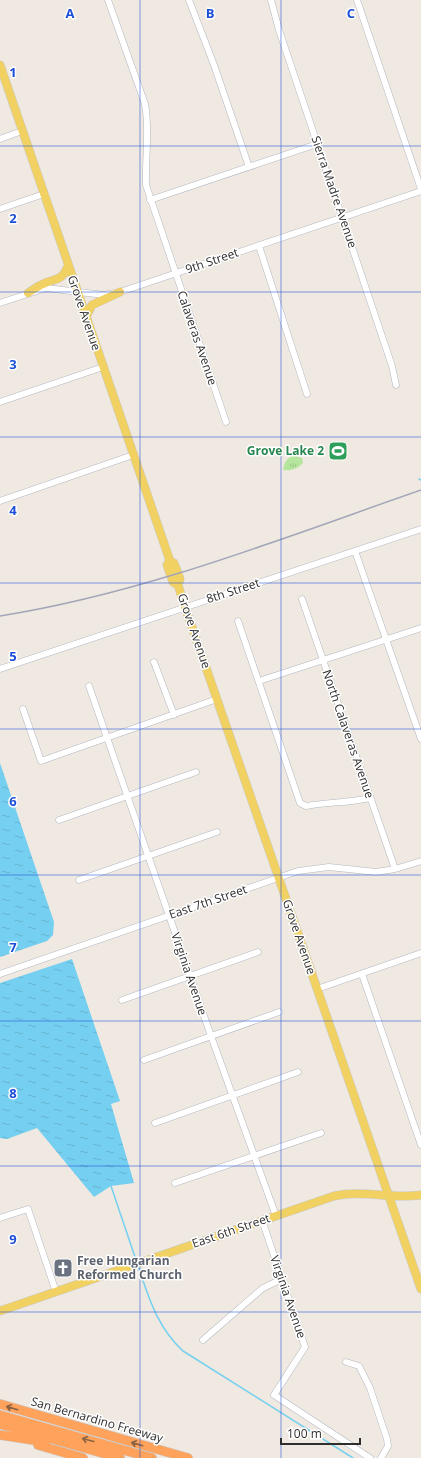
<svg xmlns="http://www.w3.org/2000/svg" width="421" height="1458" font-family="'Open Sans',sans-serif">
	<defs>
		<pattern id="grass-tufts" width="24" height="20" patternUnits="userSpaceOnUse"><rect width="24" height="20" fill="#b6e59e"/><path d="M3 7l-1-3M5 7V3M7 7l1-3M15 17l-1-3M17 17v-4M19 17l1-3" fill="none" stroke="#9dc588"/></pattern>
		<pattern id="water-ripples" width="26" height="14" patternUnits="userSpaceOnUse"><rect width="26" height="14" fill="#75cff0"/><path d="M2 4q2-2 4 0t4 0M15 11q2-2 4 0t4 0" fill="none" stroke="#66b2ce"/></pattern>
	</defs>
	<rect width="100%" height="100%" fill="#efe9e1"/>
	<path fill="url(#grass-tufts)" d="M294,455L302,458L303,463C297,469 291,471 283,470C284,462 287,458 294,455Z"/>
	<path fill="url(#water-ripples)" d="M0,763L54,922L53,935L47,941L0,957Z
		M72,959L120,1101L111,1104L134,1183L111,1186L94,1197L37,1128L7,1139L0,1138V983Z"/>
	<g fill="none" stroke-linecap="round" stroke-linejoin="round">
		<path stroke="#75cff0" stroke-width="1.5" d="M419,479L421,480
			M111,1186L136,1260
			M138,1266C149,1298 157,1327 183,1351L353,1458"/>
		<defs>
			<path id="minor" d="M108,0L145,104C150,130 145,158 146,185L226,422
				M189,0L214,65L249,167
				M271,0L279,30L392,366L396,385
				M357,0L421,189
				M0,139L22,131
				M150,200L317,144
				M0,209L44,194
				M259,246L307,394
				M0,303L46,288L104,295L120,292L421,191
				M0,402L103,367
				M0,501L133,455
				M355,551L421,739
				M302,599L395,869
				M238,621L300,803L306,806C328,802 349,803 370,798
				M154,662L174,715
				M0,669L421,529
				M259,681L421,628
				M89,686L211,1036L276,1216
				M23,709L41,761L217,699
				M59,820L196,772
				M79,880L217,832
				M0,974L298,871L329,867L376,872L395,869L421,861
				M362,974L421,1145
				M317,989L421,953
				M122,1000L258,952
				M144,1060L279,1012
				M155,1123L298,1072
				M175,1183L321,1133
				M0,1218L28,1209L56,1292
				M262,1220L305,1347L274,1395L370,1458
				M203,1340L263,1288L282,1279
				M346,1362L359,1366L370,1388L387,1439L388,1446L381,1458"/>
			<path id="major" d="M0,65L170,561L174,563L180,579L178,585L185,607L421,1289
				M28,293C33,290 38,286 43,284C56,278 62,281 68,266
				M86,317L92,305L120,292
				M170,561L167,565L173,582L178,585
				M0,1311L334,1196C363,1190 392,1199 421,1195"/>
			<path id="highway" d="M0,1404L188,1458
				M0,1415L152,1458
				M0,1424L120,1458
				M0,1435L46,1442
				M38,1445L83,1458"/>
		</defs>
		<use href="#minor" stroke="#b4b7c1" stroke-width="7"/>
		<use href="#major" stroke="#c9c9c9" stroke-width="9"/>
		<use href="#highway" stroke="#c9c9c9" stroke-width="10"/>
		<use href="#minor" stroke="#fff" stroke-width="6"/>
		<use href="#major" stroke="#f2d163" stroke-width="8"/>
		<use href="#highway" stroke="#ffa35c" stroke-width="9"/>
		<path stroke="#a3a6b8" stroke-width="1.5" d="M0,616C145,593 283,538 421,490"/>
	</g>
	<defs><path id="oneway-shaft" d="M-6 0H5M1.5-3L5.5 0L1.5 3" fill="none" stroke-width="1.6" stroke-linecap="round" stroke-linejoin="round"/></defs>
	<g stroke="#8c6343">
		<use href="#oneway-shaft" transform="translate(12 1408) rotate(-164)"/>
		<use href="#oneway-shaft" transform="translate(88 1440) rotate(-165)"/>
		<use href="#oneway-shaft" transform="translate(137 1444) rotate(-164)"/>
	</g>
	<path fill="none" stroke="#1d4ed8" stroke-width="1" stroke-opacity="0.55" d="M140,0V1458M281,0V1458M0,146H421M0,292H421M0,437H421M0,583H421M0,729H421M0,875H421M0,1021H421M0,1166H421M0,1312H421"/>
	<defs>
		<symbol id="stadium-square" viewBox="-11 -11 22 22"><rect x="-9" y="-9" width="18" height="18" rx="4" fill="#2e9e5b" stroke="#fff"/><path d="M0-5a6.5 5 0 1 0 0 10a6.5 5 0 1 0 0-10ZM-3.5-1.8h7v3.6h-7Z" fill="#fff"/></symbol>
		<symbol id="church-square" viewBox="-11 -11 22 22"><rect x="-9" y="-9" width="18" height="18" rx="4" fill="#6b7280" stroke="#fff"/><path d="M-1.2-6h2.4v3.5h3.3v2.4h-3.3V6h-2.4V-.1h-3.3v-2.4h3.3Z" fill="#fff"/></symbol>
	</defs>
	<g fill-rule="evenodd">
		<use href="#stadium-square" x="327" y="440" width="22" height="22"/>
		<use href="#church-square" x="52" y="1257" width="22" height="22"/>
	</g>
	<g text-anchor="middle" stroke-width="3" stroke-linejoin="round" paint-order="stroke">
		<g font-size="12" fill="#2e2e2e" stroke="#fff">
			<text transform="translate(334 192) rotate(71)" y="4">Sierra Madre Avenue</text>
			<text transform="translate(212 261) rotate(-19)" y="4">9th Street</text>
			<text transform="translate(84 313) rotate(71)" y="4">Grove Avenue</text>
			<text transform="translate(197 338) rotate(71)" y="4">Calaveras Avenue</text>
			<text transform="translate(233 591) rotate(-18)" y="4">8th Street</text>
			<text transform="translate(194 631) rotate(71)" y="4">Grove Avenue</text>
			<text transform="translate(348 734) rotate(71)" y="4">North Calaveras Avenue</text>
			<text transform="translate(208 902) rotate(-19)" y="4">East 7th Street</text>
			<text transform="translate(299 937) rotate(71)" y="4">Grove Avenue</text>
			<text transform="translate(189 974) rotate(71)" y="4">Virginia Avenue</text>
			<text transform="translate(231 1231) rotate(-19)" y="4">East 6th Street</text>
			<text transform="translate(288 1297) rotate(71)" y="4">Virginia Avenue</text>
			<text transform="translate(97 1420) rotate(16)" y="4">San Bernardino Freeway</text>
		</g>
		<g font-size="12" font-weight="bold" fill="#27864d" stroke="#fff" text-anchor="end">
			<text x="324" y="455">Grove Lake 2</text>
		</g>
		<g font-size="12" font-weight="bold" fill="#5b616d" stroke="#fff" text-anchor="start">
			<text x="77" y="1265">Free Hungarian<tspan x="77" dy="14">Reformed Church</tspan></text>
		</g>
	</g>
	<g font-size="13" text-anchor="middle" font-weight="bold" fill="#1d4ed8" stroke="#fff" stroke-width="3" stroke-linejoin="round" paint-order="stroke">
		<text x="70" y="18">A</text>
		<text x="210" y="18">B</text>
		<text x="351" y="18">C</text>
		<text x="13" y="77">1</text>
		<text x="13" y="223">2</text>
		<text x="13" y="369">3</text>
		<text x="13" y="515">4</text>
		<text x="13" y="661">5</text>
		<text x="13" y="806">6</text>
		<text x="13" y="952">7</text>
		<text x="13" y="1098">8</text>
		<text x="13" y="1244">9</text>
	</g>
	<path d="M281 1438v6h79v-6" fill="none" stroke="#2e2e2e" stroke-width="2"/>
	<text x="287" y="1438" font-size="12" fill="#2e2e2e" stroke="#ffffff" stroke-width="3" paint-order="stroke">100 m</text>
</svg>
